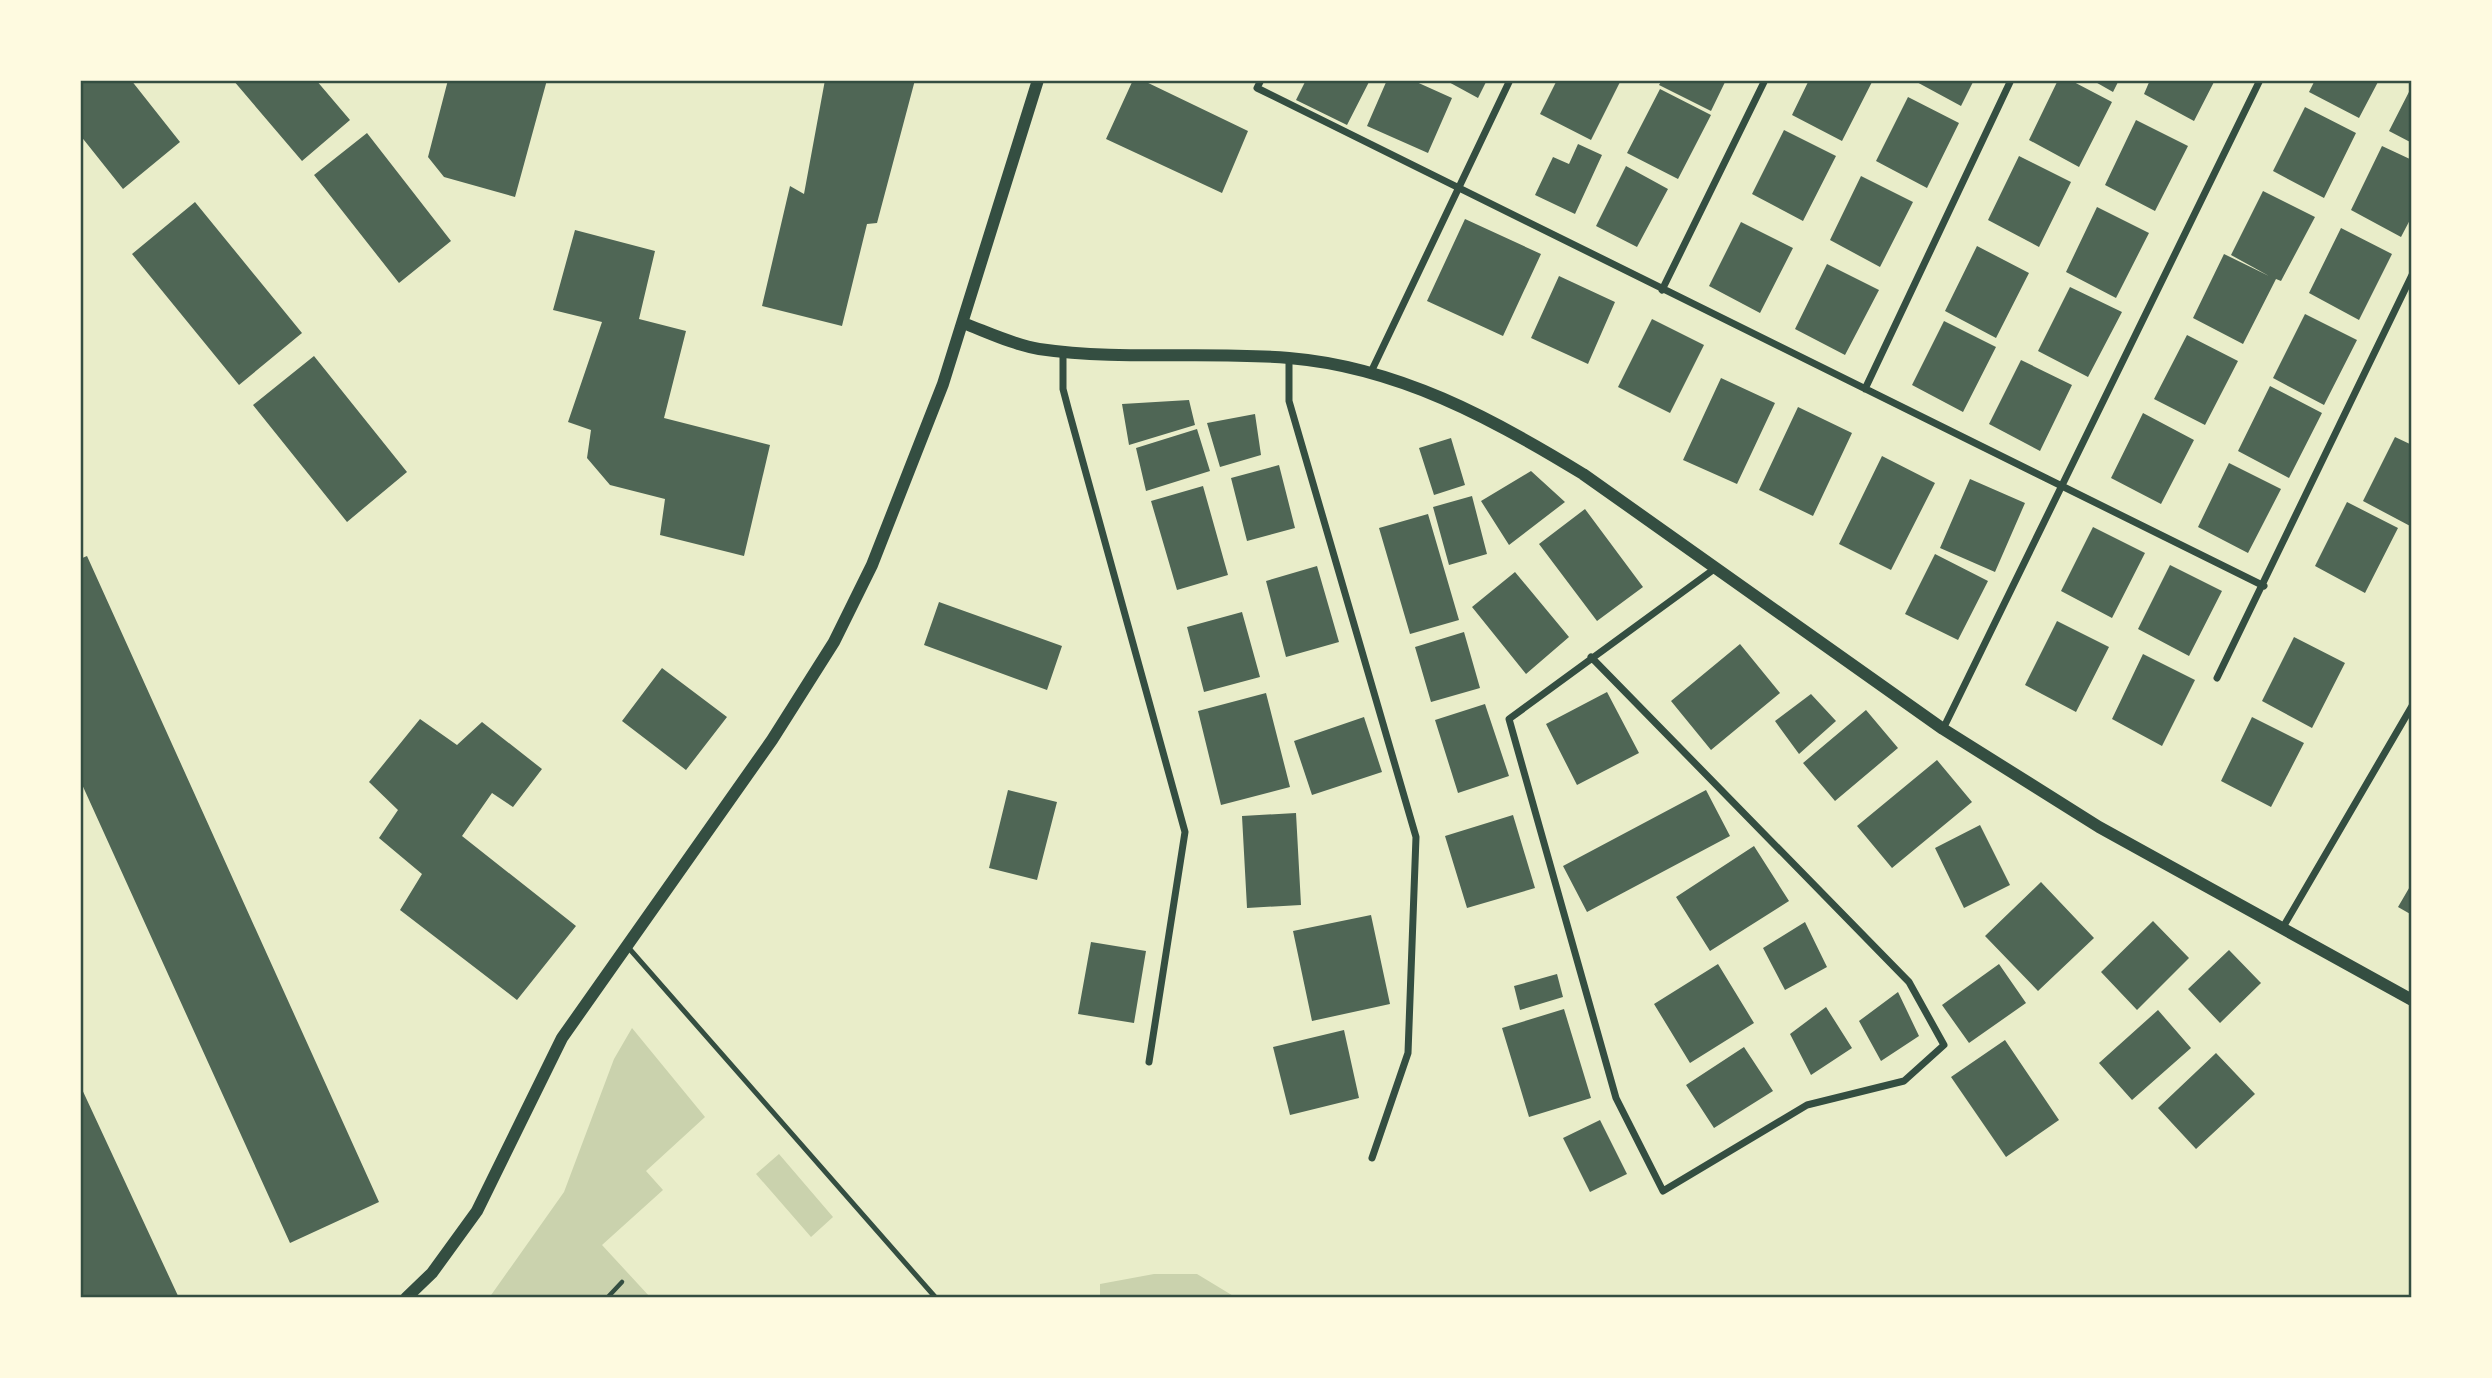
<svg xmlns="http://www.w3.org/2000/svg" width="2492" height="1378" font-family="Poppins,sans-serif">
	<rect width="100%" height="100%" fill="#e9edc9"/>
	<path fill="#cad2ad" d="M632,1028L705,1117L646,1171L663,1190L602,1245L650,1297L489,1298L564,1192L614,1059Z
		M779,1154L833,1217L811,1237L756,1174Z
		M1154,1274H1197L1235,1297H1100V1284Z"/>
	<path fill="#4f6655" d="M80,80H131L180,142L123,189L80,135Z
		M233,80H316L350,120L302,161Z
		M448,80H547L515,197L444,177L428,157Z
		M825,80H915L877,223L867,224L842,326L762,306L790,186L804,194Z
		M1133,80H1142L1248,131L1222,193L1106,139Z
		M1306,80H1370L1347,125L1296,100Z
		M1387,80H1412L1452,98L1428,153L1367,126Z
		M1445,80H1487L1478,98Z
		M1557,80H1621L1591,140L1540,114Z
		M1662,80H1726L1711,111L1659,85Z
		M1809,80H1873L1842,141L1792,115Z
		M1913,80H1974L1961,106Z
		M2058,80H2070L2112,102L2079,167L2029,140Z
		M2092,80H2119L2113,92Z
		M2150,80H2215L2194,121L2144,94Z
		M2315,80H2379L2359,118L2309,92Z
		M2412,86V143L2389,131Z
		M1660,89L1711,115L1678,179L1627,153Z
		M1908,97L1959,123L1927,188L1876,161Z
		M2305,107L2356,133L2324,198L2273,171Z
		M2136,120L2188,146L2155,211L2105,185Z
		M1784,130L1836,156L1803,221L1752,194Z
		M367,133L451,241L399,283L314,175Z
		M1578,144L1602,155L1575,214L1535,195L1553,157L1569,164Z
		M2382,146L2412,160V216L2401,237L2351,210Z
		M2019,156L2071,182L2039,247L1988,220Z
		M1626,166L1668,189L1637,247L1596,226Z
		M1861,176L1913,202L1880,267L1830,240Z
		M2263,191L2315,217L2281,281L2276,279L2243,344L2193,318L2224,254L2269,276L2231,255Z
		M195,202L302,333L239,385L132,254Z
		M2097,207L2149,233L2116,298L2066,272Z
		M1465,219L1541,254L1503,336L1427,301Z
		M1741,222L1793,248L1760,313L1709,286Z
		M2341,228L2392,254L2359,320L2309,293Z
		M575,230L655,251L639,319L686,331L664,418L770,445L744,556L660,535L665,499L610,485L587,458L591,430L568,422L602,322L553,310Z
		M1977,246L2029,273L1996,338L1945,311Z
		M1827,264L1879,290L1845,355L1795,329Z
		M1559,276L1615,302L1588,364L1531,338Z
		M2070,287L2122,312L2088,377L2038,351Z
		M2305,314L2357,340L2324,405L2273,378Z
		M1652,319L1704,345L1670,413L1618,387Z
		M1944,321L1996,347L1963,412L1912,385Z
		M2187,335L2238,361L2205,425L2154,399Z
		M314,356L407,472L347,522L253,405Z
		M2021,360L2072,385L2040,451L1989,424Z
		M1721,378L1775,403L1737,484L1683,460Z
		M2270,386L2322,413L2289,478L2238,451Z
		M1189,400L1195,425L1129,445L1122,404Z
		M1798,407L1852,433L1813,516L1759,490Z
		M2143,413L2194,440L2161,504L2111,478Z
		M1255,414L1261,455L1220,467L1207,423Z
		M1197,429L1210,471L1146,491L1136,448Z
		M2395,437L2412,445V527L2363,501Z
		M1451,438L1465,485L1434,495L1419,448Z
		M1882,456L1935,483L1891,570L1839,544Z
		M2229,463L2281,489L2248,553L2198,527Z
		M1279,465L1295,528L1247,541L1231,478Z
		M1531,471L1565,502L1509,545L1481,501Z
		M1970,479L2025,503L1995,572L1940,548Z
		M1203,486L1228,575L1177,590L1151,501Z
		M1472,496L1487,554L1449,565L1433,507Z
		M2347,502L2398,528L2365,593L2315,566Z
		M1585,509L1643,587L1597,621L1539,544Z
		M1428,514L1459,620L1410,634L1379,528Z
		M2093,527L2145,553L2112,618L2061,591Z
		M1935,554L1988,581L1958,640L1905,614Z
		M87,556L379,1202L290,1243L80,780V559Z
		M2170,565L2222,591L2189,656L2138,629Z
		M1317,566L1339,642L1286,657L1266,581Z
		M1515,572L1569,637L1526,674L1472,607Z
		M939,602L1062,646L1047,690L924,645Z
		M1242,612L1260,677L1204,692L1187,627Z
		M2057,621L2109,647L2076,712L2025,685Z
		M1464,632L1480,688L1431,702L1415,647Z
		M2294,637L2345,663L2312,728L2262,701Z
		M1740,644L1780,693L1711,750L1671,701Z
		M2143,654L2195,680L2162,746L2112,719Z
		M662,668L727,717L686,770L622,721Z
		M1607,692L1639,753L1577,785L1546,724Z
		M1266,693L1290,787L1221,805L1198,711Z
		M1811,694L1836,721L1799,754L1775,721Z
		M1485,704L1509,776L1458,793L1435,720Z
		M1866,710L1898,748L1835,801L1803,763Z
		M1364,717L1382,772L1312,795L1294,741Z
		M2252,717L2304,743L2271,807L2221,781Z
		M420,719L457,745L482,722L542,769L513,807L492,793L462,836L576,926L517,1000L400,910L422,874L379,838L398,810L369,782Z
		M1937,760L1972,802L1892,868L1857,826Z
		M1008,790L1057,802L1037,880L989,868Z
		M1706,790L1730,836L1587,912L1563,866Z
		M1296,813L1301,905L1247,908L1242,816Z
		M1513,815L1535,888L1467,908L1445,836Z
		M1980,825L2010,885L1964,908L1935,848Z
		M1754,846L1789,901L1710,951L1676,897Z
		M2041,882L2094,938L2038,991L1985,936Z
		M2412,883V915L2398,907Z
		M1371,915L1390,1004L1312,1021L1293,931Z
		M2153,921L2189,958L2137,1010L2101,972Z
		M1805,922L1827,967L1785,990L1763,948Z
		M1091,942L1146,951L1134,1023L1078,1014Z
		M2229,950L2261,983L2220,1023L2188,989Z
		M1718,964L1754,1023L1690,1063L1654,1004Z
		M1999,964L2026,1003L1969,1043L1942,1005Z
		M1557,974L1563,997L1520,1010L1514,986Z
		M1898,992L1919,1036L1881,1061L1859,1021Z
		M1826,1007L1852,1048L1811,1075L1790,1034Z
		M1564,1009L1591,1098L1529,1117L1502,1028Z
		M2158,1010L2191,1048L2132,1100L2099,1063Z
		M1344,1030L1359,1098L1290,1115L1273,1047Z
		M2005,1040L2059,1120L2006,1157L1951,1077Z
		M1744,1047L1773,1091L1714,1128L1686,1085Z
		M2216,1053L2255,1094L2196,1149L2158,1108Z
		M80,1085L179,1298H83Z
		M1600,1120L1627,1174L1590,1192L1563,1138Z"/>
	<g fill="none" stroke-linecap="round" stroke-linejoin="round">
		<path stroke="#344e41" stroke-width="4.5" d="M607,1298L622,1282"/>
		<path stroke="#344e41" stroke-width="5" d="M627,946L936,1298"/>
		<path stroke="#344e41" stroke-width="7" d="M1261,80L1257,88L2264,586
			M1662,290L1765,80
			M1063,351V389L1068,408L1185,832L1149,1062
			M1289,358V401L1416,837L1408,1053L1372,1158
			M1371,372L1510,80
			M1865,389L2011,80
			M1591,657L1909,982L1944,1045L1904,1081L1807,1105L1663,1191L1616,1098L1509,719L1717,567
			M2217,678L2412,275
			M1943,729L2260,80
			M2282,929L2412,706"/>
		<path stroke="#344e41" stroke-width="12" d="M963,323C987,332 1014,345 1039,349C1121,361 1206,351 1289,358C1397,367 1492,418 1583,474L1943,729L2099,827L2412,1000
			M406,1298L432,1273L477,1211L562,1038L772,740L834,642L872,565L943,384L1038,80"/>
	</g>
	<rect width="2492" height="1378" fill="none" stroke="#fefae0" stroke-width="164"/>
	<rect x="82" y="82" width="2328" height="1214" fill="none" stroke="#344e41" stroke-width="2.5"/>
</svg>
